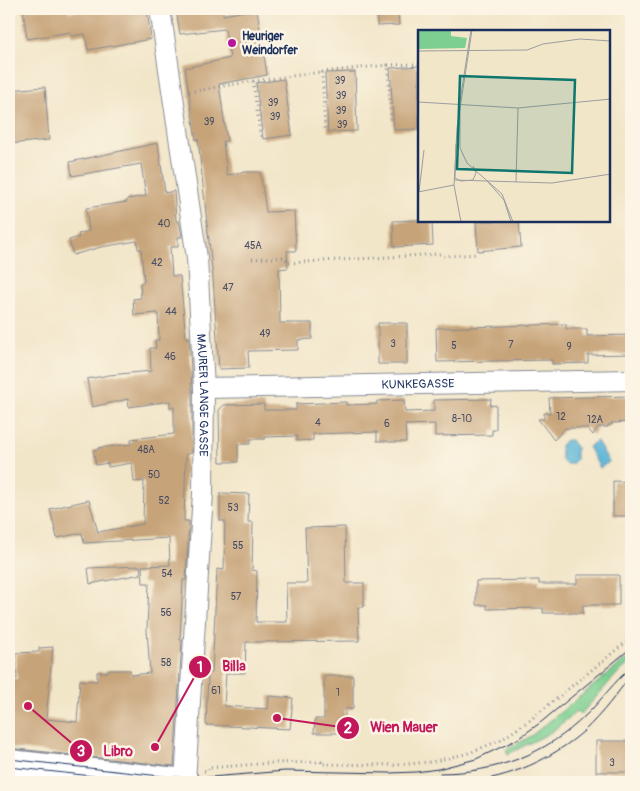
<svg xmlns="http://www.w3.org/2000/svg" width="640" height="791" font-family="Pangolin,sans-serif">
	<rect width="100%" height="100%" fill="#fcf5e5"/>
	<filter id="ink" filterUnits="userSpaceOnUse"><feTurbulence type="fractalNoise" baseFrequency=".02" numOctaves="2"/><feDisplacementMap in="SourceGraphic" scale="10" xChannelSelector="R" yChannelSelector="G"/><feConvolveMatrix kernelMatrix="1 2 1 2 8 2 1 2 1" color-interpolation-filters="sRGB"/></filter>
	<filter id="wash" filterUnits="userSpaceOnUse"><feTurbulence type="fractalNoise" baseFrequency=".0096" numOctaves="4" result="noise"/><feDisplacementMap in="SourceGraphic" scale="20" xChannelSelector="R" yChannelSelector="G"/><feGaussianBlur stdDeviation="1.12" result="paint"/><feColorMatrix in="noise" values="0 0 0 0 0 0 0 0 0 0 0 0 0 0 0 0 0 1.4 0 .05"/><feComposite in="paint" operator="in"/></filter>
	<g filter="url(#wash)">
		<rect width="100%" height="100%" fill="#f2e6c9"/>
		<path fill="#7dcf91" stroke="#4c7f78" d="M629,657L631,659V662L616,675L580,715L577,711L554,730L544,736L508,754L506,750L531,736Z"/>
		<path fill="#58b4d6" stroke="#3a729a" d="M566,440H571L576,447V460L572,464H565L561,458V444Z
			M597,441L609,462L600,468L588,447Z"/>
		<g id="blocks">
			<path fill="#c6a378" d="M23,9H69V12L88,9H147L151,39L88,50L85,34L71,36V32L27,39Z
				M176,9H193L194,11L223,9V15L257,9L267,75L219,84L227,141H223L227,175L245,172H260L266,212L294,211L296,251H287L288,268L279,269L280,323H312V339L298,340V350L248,351L249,368L219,369L213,278L198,139L196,140L185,68L230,58L225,29L180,34Z
				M377,9H398L399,25L377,26Z
				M419,66V129L394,130L390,68Z
				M355,72L357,131L328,132L325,73Z
				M284,79L292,135L263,139L256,83Z
				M45,87L49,140L9,144V90Z
				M158,143L165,193L174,191L176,221H179L182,237H178V247H170L172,276H180L186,338L189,337L192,388V453L186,454L184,521H189L186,580H183L180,640H182L174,766L9,748V692L10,678L17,679L16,653L39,652V648L53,647L46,719L77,722L80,680L97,681V672H107V670H130L131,675L150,673L147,630L149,583H143L142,566L170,565L169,538L84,543L82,533L57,538L50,509L89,500L98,532L143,524L144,481L134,482L132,463L108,467V463L96,465L93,450H98V448L131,444V439L174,434V407H170V401L129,407L128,399L92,407L87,379L109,375L151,371L150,348H156L155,340H159L158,313L134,315L133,299L141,298L140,283L144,282L141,249H138L137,241L101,247L73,255L69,240L79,237L78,234L89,231L86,208L127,202V199L146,196L141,164L72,176L70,162Z
				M419,220V221H432L433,245L394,247L393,221Z
				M485,221H519L521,247L478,251L476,222Z
				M378,323H407V364H378Z
				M566,324V329H587V336L631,335V354L588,355V363L552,364V360L437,362L436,328Z
				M631,396V422L611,423L612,425H608V427H598L593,435L587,428H565L554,440L538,419H544V413H550L549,398Z
				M491,399L490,406L496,405V430H492V435L435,436V424L405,425L406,442H388V441H377V432L313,434V440L297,441V436L265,437V439H250V444H238V462H220L219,410L224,405L264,404V410H296V404L346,402V405L377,404V401L404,400L405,412L434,411V400Z
				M613,481L631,482V516H613Z
				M220,493L249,494L248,522H253L252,570L257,571L256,622H287L286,583H307L305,528L345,527L346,583H364V607H358L359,641L246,642L245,673H226L224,706L268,709L269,696L293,698L290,729L206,725L208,673H212L217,569L224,570L225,521H220Z
				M140,566L141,574L90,584L88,568Z
				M577,575H619V605H583V613H543V608L487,609V605H476V581L539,580V584H577Z
				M324,676H353V709H345V733H314L315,719H324Z
				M596,741H631V772H596Z"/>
		</g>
	</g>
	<g filter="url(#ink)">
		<use href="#blocks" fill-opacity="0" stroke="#868a94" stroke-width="1"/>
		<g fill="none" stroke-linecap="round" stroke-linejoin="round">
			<defs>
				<g id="minor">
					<path id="s1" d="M160,9L197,258L204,388L203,493L185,782"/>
					<path id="s2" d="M204,388L631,380"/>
				</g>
				<path id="tertiary" d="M9,763L186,782"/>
			</defs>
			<use href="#minor" stroke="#868a94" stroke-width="22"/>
			<use href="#tertiary" stroke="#868a94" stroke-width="29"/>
			<path stroke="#868a94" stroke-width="3" stroke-dasharray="1 4" stroke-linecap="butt" d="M388,65L419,64
				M322,72L388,65L391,122
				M253,81L322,72L325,130
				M189,92L253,81L261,140
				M252,259L284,257L289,263L440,254L446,256L478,254
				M204,771H208V768L270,763L321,762V764L396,765L431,762L469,753L501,740L530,720L631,638"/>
			<use href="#minor" stroke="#fff" stroke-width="20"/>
			<use href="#tertiary" stroke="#fff" stroke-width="26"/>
			<path stroke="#1b2f5e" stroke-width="1" d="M9,759L160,776L190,778L211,777L285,771L390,773L416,772L438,769L476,759L516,740L540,723L631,648
				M9,767L148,782
				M440,773C495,773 547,754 586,715C602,700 614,681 631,668
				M243,782L291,780L400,782
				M467,782C510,778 552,759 584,731C602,714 617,694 631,675"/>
		</g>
	</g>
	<circle fill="#b5179e" stroke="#fcf5e5" stroke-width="2" cx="232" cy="43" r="5"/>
	<g text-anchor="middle" stroke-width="5" stroke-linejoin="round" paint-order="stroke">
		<g font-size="10" fill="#464c64">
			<text x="340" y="84">39</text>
			<text x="341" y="99">39</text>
			<text x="273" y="106">39</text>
			<text x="341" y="114">39</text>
			<text x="275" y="120">39</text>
			<text x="209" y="125">39</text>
			<text x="342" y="128">39</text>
			<text x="164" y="227">40</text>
			<text x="253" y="249">45A</text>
			<text x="157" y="266">42</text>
			<text x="228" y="291">47</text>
			<text x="171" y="315">44</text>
			<text x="265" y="337">49</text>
			<text x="393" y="347">3</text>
			<text x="511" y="348">7</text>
			<text x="454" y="349">5</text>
			<text x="569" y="350">9</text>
			<text x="170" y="360">46</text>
			<text x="561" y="420">12</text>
			<text x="462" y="422">8-10</text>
			<text x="595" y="423">12A</text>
			<text x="318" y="426">4</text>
			<text x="387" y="427">6</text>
			<text x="146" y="453">48A</text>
			<text x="154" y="478">50</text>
			<text x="164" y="504">52</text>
			<text x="233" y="511">53</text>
			<text x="238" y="549">55</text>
			<text x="167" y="577">54</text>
			<text x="236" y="600">57</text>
			<text x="166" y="616">56</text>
			<text x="166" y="666">58</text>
			<text x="216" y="694">61</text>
			<text x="338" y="696">1</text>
			<text x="612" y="766">3</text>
		</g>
		<g font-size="12" font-weight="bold" fill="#1b2f5e" stroke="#fcf5e5" text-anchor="start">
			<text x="242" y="40">Heuriger<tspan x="242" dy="14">Weindorfer</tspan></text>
		</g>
		<g font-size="12" fill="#1b2f5e" stroke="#fcf5e5">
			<text dy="4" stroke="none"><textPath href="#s2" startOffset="214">KUNKEGASSE</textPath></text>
			<text dy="4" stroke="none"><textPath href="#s1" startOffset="389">MAURER LANGE GASSE</textPath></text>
		</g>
	</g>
	<g transform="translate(418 30)">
		<rect width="192" height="192" fill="#f2e6c9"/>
		<path d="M0,0H33V6L49,8L47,18L0,19Z" fill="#7dcf91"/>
		<path fill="none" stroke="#9c9d9e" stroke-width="1" d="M53,0L42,71V118L49,133L84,164L95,192M0,21L109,20L125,14L162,9L193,11M0,72L100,78L193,69M38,114L37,148L43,151L55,150L58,143L55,136M36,150L134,153L193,144M69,151L86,170L93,192M98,152L100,78M0,162L36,155M1,162L6,120M43,192L36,155L39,98L54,0"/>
		<path fill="#0f766e" fill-opacity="0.15" stroke="#0f766e" stroke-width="2.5" d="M42,46L157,50L154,143L39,139Z"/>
		<rect width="192" height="192" fill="none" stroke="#1b2f5e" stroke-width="2.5"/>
	</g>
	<path fill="none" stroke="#c2185b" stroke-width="2" d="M155 747L200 667M277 718L348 728M28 706L81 751"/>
	<g fill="#c2185b" stroke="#fcf5e5" stroke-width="2">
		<circle cx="155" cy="747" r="5"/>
		<circle cx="277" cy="718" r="5"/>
		<circle cx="28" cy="706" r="5"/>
		<circle cx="200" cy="667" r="12"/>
		<circle cx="348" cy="728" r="12"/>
		<circle cx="81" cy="751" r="12"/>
	</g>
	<g font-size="15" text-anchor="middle" font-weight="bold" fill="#fff">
		<text x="200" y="672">1</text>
		<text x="348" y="733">2</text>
		<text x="81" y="756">3</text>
	</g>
	<g font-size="14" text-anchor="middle" font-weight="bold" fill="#c2185b" stroke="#fcf5e5" stroke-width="5" stroke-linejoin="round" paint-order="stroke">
		<text x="234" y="671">Billa</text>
		<text x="404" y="732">Wien Mauer</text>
		<text x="118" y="756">Libro</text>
	</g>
	<rect width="640" height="791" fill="none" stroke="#fcf5e5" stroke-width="30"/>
</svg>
